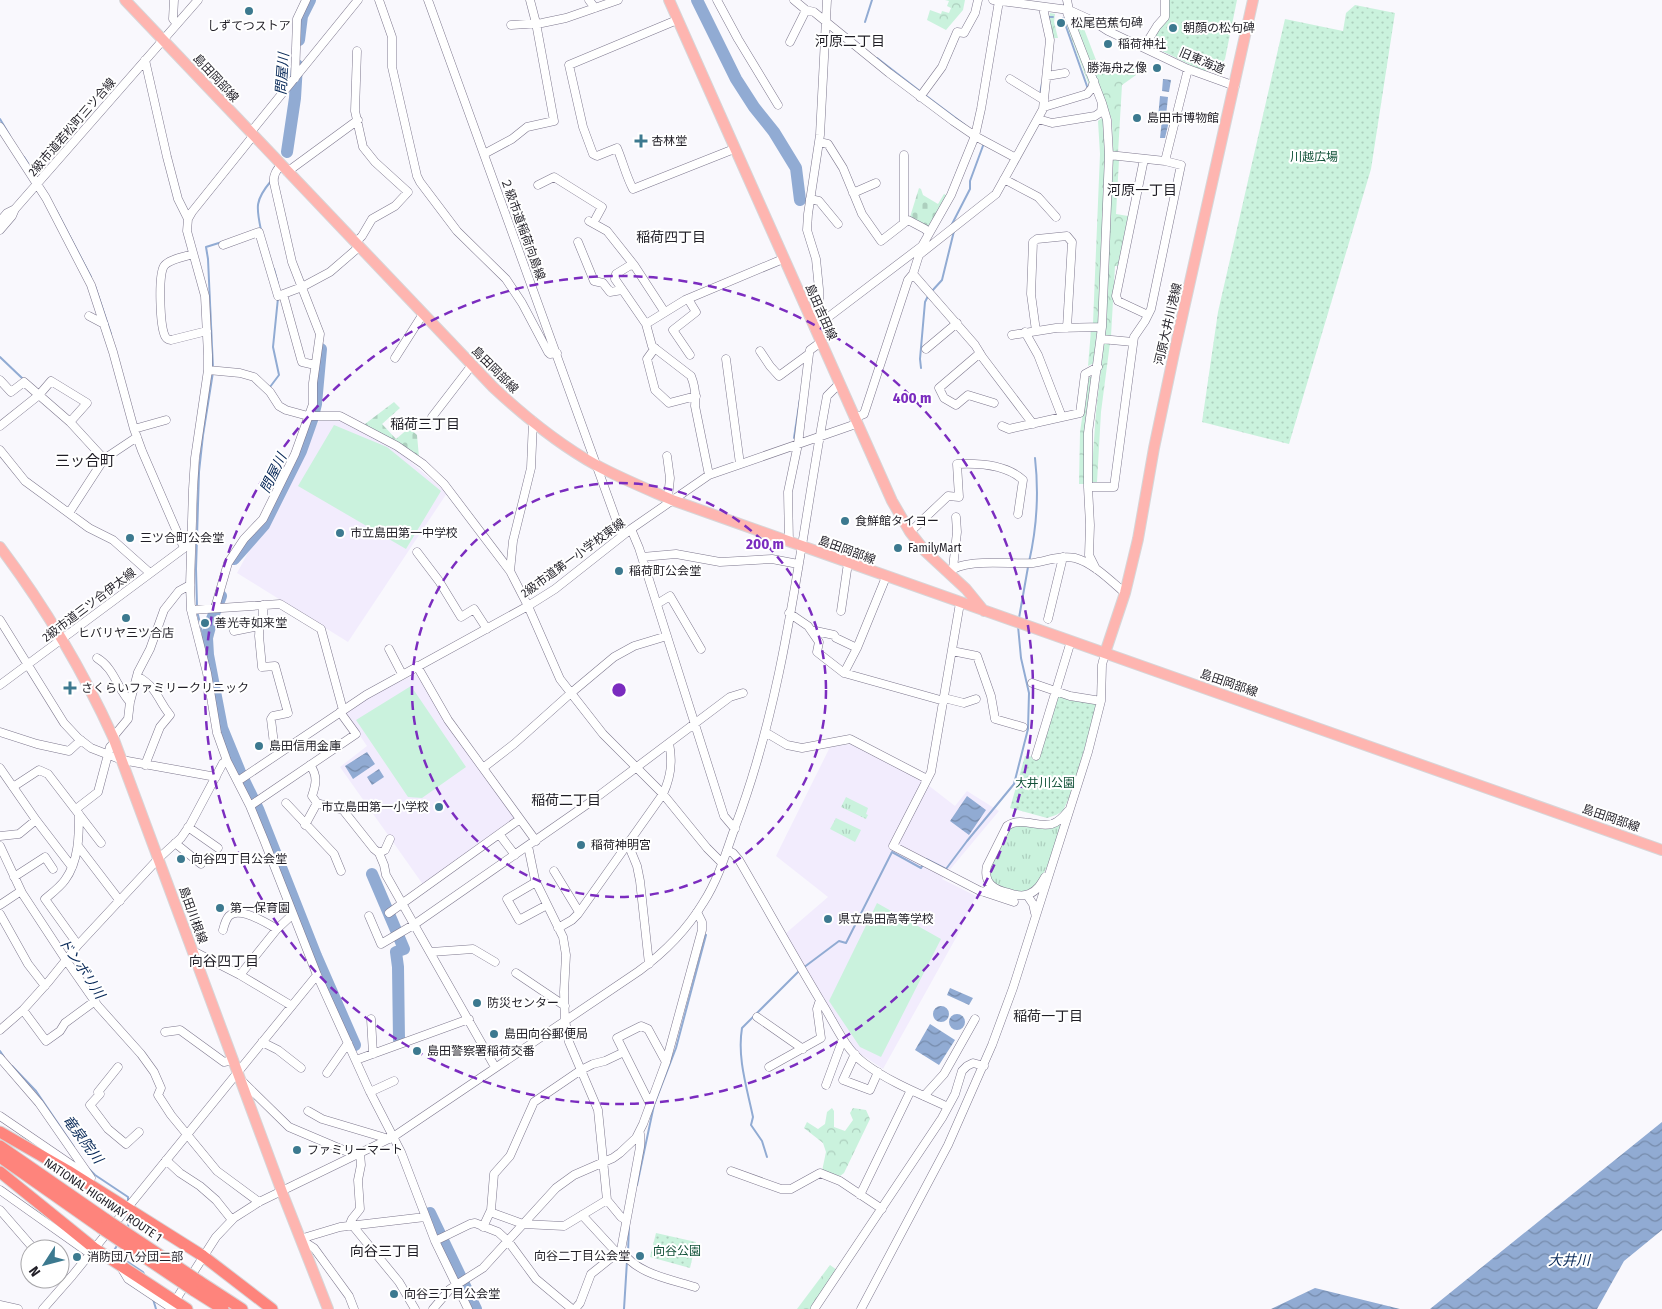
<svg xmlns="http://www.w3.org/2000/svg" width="1662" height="1309" font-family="'Fira Sans Condensed','Noto Sans JP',sans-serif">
	<defs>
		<pattern id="grass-tufts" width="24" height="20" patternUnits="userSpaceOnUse" patternTransform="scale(1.25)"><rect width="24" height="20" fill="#caf2dd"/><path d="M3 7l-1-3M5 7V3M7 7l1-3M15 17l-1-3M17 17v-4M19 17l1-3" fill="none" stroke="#adcfbe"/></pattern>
		<pattern id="forest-crowns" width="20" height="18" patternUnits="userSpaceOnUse" patternTransform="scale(1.25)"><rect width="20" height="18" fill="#caf2dd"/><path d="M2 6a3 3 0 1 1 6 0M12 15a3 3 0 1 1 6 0" fill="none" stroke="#adcfbe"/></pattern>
		<pattern id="cemetery-stones" width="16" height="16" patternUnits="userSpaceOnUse" patternTransform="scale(1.25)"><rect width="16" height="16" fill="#caf2dd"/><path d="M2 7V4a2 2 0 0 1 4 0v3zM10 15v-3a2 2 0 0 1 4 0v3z" fill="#adcfbe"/></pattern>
		<pattern id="park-dots" width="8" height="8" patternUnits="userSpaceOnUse" patternTransform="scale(1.25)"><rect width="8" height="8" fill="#caf2dd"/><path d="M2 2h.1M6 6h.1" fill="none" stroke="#adcfbe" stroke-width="1.8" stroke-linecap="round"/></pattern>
		<pattern id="water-waves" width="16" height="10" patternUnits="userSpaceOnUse" patternTransform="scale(1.25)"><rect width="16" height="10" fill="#91abd3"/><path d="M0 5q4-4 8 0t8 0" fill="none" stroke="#768bab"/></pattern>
	</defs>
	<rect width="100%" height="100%" fill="#f9f8fd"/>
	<path fill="#f2ecfd" d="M319,421H340L397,450L447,493L348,642L237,573Z
		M418,673L517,819L424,886L340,767L367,746L345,714L376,693Z
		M851,744L919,778L955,806L967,791L999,811L942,879L976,896L957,936L883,1069L856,1051L785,934L828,897L776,856L830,747Z"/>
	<path fill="url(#grass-tufts)" d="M846,797L868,808L866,814L868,815L866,819L841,807Z
		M836,818L861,830L855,842L830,829Z
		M1063,823C1056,841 1045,889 1023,893C1013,894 1002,888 993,884L989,876L990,868L1009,829L1017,824L1052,828Z"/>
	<path fill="url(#forest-crowns)" d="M945,0H965L963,10L946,30L927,20L930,10L941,14L942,11L949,13L951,8L947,6L949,1Z
		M1050,13L1055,14L1054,22L1058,38H1053L1049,19Z
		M1065,21H1068L1092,82L1090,88Z
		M1074,21H1081L1096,60L1110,69L1134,66L1136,75L1122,85L1118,153L1113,152L1112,120Z
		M1103,117L1106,154L1099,323H1093L1100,154L1098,121Z
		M1113,159L1119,160L1116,214L1128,216L1118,266H1115L1111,336H1105Z
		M1091,330L1097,331L1094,363L1088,366Z
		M1104,343H1110L1101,412L1097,482H1091L1096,412Z
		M1094,375L1085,432L1084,484H1079L1080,432L1088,378Z
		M832,1108L834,1111V1127L845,1131L853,1120L850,1113L853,1108L866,1110L870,1119L844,1173L840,1176L822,1171L826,1152L823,1143L804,1128L807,1122L818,1129L825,1124L827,1112Z
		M830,1265L837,1270L814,1309H797Z"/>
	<path fill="url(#cemetery-stones)" d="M919,188L921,189L923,195L938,204L944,194L948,196L929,227L910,217Z
		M394,402L400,408L382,424L396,439L409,428L417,435L419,457L418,458L366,427L365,424Z"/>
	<path fill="url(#park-dots)" d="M1168,0H1237L1225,59L1219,68L1205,72L1150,45L1160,28L1168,19Z
		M1355,5L1395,13L1371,169L1289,444L1202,422L1218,312L1285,19L1343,31L1346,13Z
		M1057,693L1098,702L1072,791L1063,811L1056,815L1047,818L1010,808L1025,756L1037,757Z
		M656,1233L696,1242L690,1268L650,1257Z"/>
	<path fill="#caf2dd" d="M334,425L387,447L441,491L406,549L298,486Z
		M411,686L466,767L422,798L408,797L356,720Z
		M877,903L941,939L881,1057L860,1047L829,1001Z"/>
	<path fill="url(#water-waves)" d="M1163,79L1171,80L1169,92L1162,91Z
		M1160,96L1168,97L1166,116L1170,117L1165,138H1160L1162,119L1158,118Z
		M367,752L375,764L353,779L345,766Z
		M379,769L384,777L372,785L367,777Z
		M967,796L986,810L969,835L950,821Z
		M950,988L973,998L969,1005L947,995Z
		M933 1014a8 8 0 1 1 16 0a8 8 0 1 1-16 0Z
		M949 1022a8 8 0 1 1 16 0a8 8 0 1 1-16 0Z
		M930,1024L955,1040L939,1065L915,1050Z
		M1662,1122V1230L1624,1261L1597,1309H1430Z
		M1315,1288L1400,1309H1271Z"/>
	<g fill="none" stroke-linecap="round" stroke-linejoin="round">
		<path stroke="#91abd3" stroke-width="2" d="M1049,17H1053
			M1063,18L1088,89
			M865,22L872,0
			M877,58L921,92
			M925,95L965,125
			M1040,95L1042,83
			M0,119L10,136
			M24,157L36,176
			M56,210L91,277
			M951,226L970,189V181L984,143
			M260,230H261C256,207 255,200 271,181
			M274,269L278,284
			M95,286L111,334
			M932,291L942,280L954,231
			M0,357L22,378
			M213,368L208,259L206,247L222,242
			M921,368L920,359L925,302L929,294
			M270,387L279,375L273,347L278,298
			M794,438L800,399
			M1029,562C1037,527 1039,493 1035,458
			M197,606L196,569L199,472L203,435L213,372
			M197,611L208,655
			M1019,618L1028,567
			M926,859L946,869L967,841L1014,784L1028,729L1029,693L1021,658L1018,626
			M803,968L839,941L846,943L892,852L921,868L924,863
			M0,1051L4,1057
			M12,1066L36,1091L74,1147
			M767,1157L762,1141L751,1125L753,1117C747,1088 737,1058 742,1028L799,971
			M88,1168L95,1175L128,1197V1202
			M637,1185L654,1105L676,1048L706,935
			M128,1230L129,1215
			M118,1244L113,1252L143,1272L145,1276
			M628,1254L629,1224
			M153,1299L156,1309
			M624,1309L627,1261"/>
		<path stroke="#91abd3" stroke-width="12" d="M697,0L736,79L754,107L774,132L796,168L800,200
			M299,40L302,16L310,0
			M287,152L295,98L297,65
			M234,559L264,525L301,451L312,420L316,404L321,349
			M221,596L212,619L207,638L208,655L222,728L240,772L258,809L316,956L355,1045
			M372,874L404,949L396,952L398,967L399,1040
			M430,1213L476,1309"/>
		<defs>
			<path id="minor" d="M174,0L173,19L177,24
				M379,0L392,37V67L417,176L420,182L457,231L506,279L522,303L548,352L550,354L557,353
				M428,0L622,536
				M589,0L595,8
				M717,0L738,39L778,105
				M794,0L806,10L814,12L889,73L953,121L975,136L1016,158
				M993,0L1069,10L1091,20L1108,31L1188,69L1235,86
				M1067,0L1069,10
				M677,20L569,65L583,127L593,154L597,156L617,148C623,162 626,176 633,189L734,149
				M511,25L542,23L566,18L618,0
				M790,42L806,10
				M1144,47L1157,26L1165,17V0
				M145,60L167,157L178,199L188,219
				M1047,76L1065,73
				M295,78L297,19L306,0
				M1010,79L1044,100
				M920,97L942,67L957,32L964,33L975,13L978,0
				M1044,107L1087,94L1092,88L1094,81
				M1038,119L1052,123L1095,116L1101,112L1102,103L1066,10
				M0,127L46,198L91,285L113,352L134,429L142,451L184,548
				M250,133L358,0
				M253,136L192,212L188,219L187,231L205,296L208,355V370L195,458L193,489L190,585L191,610L207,673L217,733L227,761L250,806L264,840L317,975L370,1092L401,1152L435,1241L468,1309
				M819,142L828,144L843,168L862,214L881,241L908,220L925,229L929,233
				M484,154L512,139L527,127L554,121L536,23L530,0
				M904,155V223
				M1144,159L1116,296L1118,301L1148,315
				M1165,161L1188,69
				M287,172L358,120
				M1004,179L1038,197L1056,217
				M538,185L554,177L602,207L596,218
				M853,193L876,183
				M810,199L819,201L838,224
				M0,221L7,213L15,209
				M589,221L607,231L634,265
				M0,230L12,216L15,209L198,0
				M578,242L594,281L603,283L610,292L622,290
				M355,243L362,236L372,219L395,206L408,192L375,162L363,147L355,111L357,51
				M223,245L259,232L278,296L302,287L330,272L359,247
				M193,254C185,257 169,259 164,266C158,276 160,326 165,336C167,340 168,339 171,340L207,331
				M283,294L301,359L302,362L315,365
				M688,299L696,312L673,330L690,355
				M89,316L104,324
				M809,317L819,308V289L816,259L807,230L808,214L820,135L827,0
				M646,324L615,279L616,274L629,266L634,265L664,311
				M814,328L922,246L951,195L975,136L981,109L999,1
				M1036,331L1031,294L1033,242L1037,239L1067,236L1072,242L1067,328
				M1025,332L1038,355L1062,417
				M1012,335L1056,328L1102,327
				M1101,339L1133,342
				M655,348L647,359L655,390L669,403L696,396
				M926,349L957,323
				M760,351L770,366L779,376L809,354
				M980,353L939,388L944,398L956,405L968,395L994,403
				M395,358L423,314
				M726,359L740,464
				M208,370L240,373L254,377L270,392L279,406L286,410L308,416H340L397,446L423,464L444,484L510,571L528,606L560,679L603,734L663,794L707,848L722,863
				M0,380L11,392L24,382L70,422L104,459
				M432,417L472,365
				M854,418L864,414L908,280L913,274
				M1033,424L983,358L975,345L913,274L919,255L996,194L1043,109L1050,40L1043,8
				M0,426L39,395L51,381L87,403L70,422
				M1002,426L1009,429L1080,413L1085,374L1098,367
				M134,429L166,420
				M0,450L25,481L89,528L113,540L150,573
				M667,456L670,478L668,498
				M709,475L695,406C696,396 695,386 691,376L652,346L646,324L685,300L783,259
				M1088,487H1114L1134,337L1145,321L1151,309L1181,165L1165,161L1109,155
				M69,513L104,459L137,437
				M631,529L639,548L724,816L735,829
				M910,532L948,496L959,497L957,464C978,463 1007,465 1023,480L1018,514
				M789,542L788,492L798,444L809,354L810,350L821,342
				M417,552L439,581L461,617L474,609L487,629
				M642,557L676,554L720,562L772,559L798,564
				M953,568L957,532L956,517
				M1096,569L1089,555L1090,525L1088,487V433L1102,327L1109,155L1107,120L1102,103
				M510,571L513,541L531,468L533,421
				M948,573C963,557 1012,565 1033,563C1047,561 1061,555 1075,558C1092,562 1112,582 1125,593
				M960,603L931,772L893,846L980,891L984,892L991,887
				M657,604L670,596L701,649
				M263,605V621H260L259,636L262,667L275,666L288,713L273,716L271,719L274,744L279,753
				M215,608L228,563L244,539L263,519L295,454L313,404V383L320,334L292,262L274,183C273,175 276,171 281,165
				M191,610L280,604L321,629L343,710
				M841,611L848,563
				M789,613L808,626L819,642L817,652L844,673L944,701
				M1048,619L1063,557
				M0,620L64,723L78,738L91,748L122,760L216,777
				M811,630L834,635L836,638L857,648
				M234,631L260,626
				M389,649L402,674
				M952,651L977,656L991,696L995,719L1023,727
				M97,658C114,668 117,688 130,702
				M417,666L448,720L536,841
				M844,673L857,648L886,577
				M137,676C159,689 156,698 170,715L160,727L145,765
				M1032,683L1070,696L1101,701
				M0,685L187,546
				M944,698L964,703L976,699
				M0,732L37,744L69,751L81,740
				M765,732L787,745L802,748L850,739L927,779
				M113,737L128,719L130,702L138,672L150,649L164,610L179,591L190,585
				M1036,756L1071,641
				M310,765C318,776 316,784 312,796L317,803L343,810L374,849L379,853L385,850L390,839
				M0,768L36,820L72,867
				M483,768L514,744L571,693L614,657L634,646L667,636
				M238,781L366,695L528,606L555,589L631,529L709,475L856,424
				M13,787L39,770L48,774L101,843
				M286,803L334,854L341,871
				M250,806L356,734L340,712
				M76,809L98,792L110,747L115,742
				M305,825L317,803
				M188,827L218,848
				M499,834L515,855
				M0,836L19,834L36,820
				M175,843L201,864
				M628,844L637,866L640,881L649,964
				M0,846L22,893L66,960L98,1006L141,1054L154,1072L161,1088L158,1095L171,1115L217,1171L259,1202
				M78,846L120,901
				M528,846L535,880L563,937L566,955L564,992L565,1020L569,1042L598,1110L607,1200L621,1217L626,1220
				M727,850L733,853L739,860C767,908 794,957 823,1005C835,1024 845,1049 864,1063C889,1082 920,1094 948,1107
				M379,853L384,865L386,875L495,1067
				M554,871L579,912
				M14,877L45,857L53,869
				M1045,877C1041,884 1037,891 1029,894C1022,897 1015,895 1009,893C994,890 983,883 987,866L1007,826C1022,816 1036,828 1052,824C1059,822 1064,816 1068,811
				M536,882L507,899L519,920L547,905
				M984,892L1014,902
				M1027,895L1033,904L1035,913
				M0,905L21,891
				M389,913L520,819
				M0,914L28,964L45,986
				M369,916L381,944L415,924L589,803L730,697L743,693
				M558,928L572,920L578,914L663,794C671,777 673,762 669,743
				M223,930C224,926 226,919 229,916C239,906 267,923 277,929L293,914
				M78,945L45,899C52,893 60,887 65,880C79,861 79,835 79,814
				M193,951L240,975L292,1006
				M431,952L473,949L495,962
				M516,973L565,1006
				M240,975L277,929
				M23,1010L46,1041L60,1031L65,1023L95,1001
				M757,1017L803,1049
				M371,1019L373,1054
				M0,1030L23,1010L49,981L78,945L159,858L181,838L190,825L223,763L227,761
				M165,1032L180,1030L224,1062L233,1060
				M262,1042L278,1050L301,1068
				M855,1054L843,1080L870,1090L878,1072
				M0,1058L39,1103L91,1178
				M356,1060L469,1019
				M769,1067L821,1038L817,1009L820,1000
				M327,1073L348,1043
				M242,1081L289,1127L355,1155
				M826,1085L843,1039
				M98,1092L118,1067
				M370,1092L394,1081
				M100,1094L90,1105L108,1129L126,1144L139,1132
				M924,1096L944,1074L975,1019
				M650,1104L617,1038L641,1026L648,1029L666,1062
				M308,1111L322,1119L389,1139
				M0,1116L85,1174
				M166,1160L180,1173L200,1186L216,1200L232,1220
				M731,1171L781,1189H791L820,1173L840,1181L882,1209
				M0,1190L89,1253
				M860,1195L911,1090
				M0,1210L34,1249
				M490,1212L523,1224L564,1226L607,1200
				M582,1215L617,1253
				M349,1226L352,1219L360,1209L358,1180L361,1165L360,1153
				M353,1226L399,1282L415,1309
				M483,1227L491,1210L494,1174L510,1156L534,1102L581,1070L593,1064L605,1061L624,1052
				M300,1239L340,1227L425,1217
				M300,1239L314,1248L349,1296L354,1309
				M435,1241L470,1224L475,1223L498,1232L508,1241L536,1279L572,1309
				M621,1250C636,1274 670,1279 695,1287
				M122,1269L128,1279L173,1309
				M175,1301L216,1237L234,1218L259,1202L393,1137L639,971C665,952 686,931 703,903C718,880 726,853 735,827C787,691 800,539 827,396L839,384
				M0,1305L18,1309
				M815,1308L942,1118L955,1094L962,1071L967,1066L973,1063L984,1066
				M43,1309L72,1276L317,975
				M433,1309L450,1289L483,1268L556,1188L574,1175L613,1158L620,1153L636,1138L643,1124L666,1062L702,930V922L697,912
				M575,1309L580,1303L591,1274L621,1250L640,1147V1134
				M861,1309L948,1145L992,1045L1013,988L1088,752L1101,701L1102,665L1105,653"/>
			<path id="major" d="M125,0L493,387C524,416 558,444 596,465C620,478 647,489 672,500L1662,850
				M669,0L892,501L910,532L925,551L966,589L984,611
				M0,547C45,607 82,669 113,737L282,1192L328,1309
				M1105,653L1125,593L1138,539L1154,448L1174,353L1253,0"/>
			<path id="highway" d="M0,1132L68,1171L203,1256L272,1309
				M0,1146L107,1220
				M0,1157L101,1228
				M0,1172L94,1248L187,1309
				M199,1281L242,1309
				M193,1290L223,1309"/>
		</defs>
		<use href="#minor" stroke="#7e788e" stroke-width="9"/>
		<use href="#major" stroke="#d7d6d8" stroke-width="12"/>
		<use href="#highway" stroke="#d7d6d8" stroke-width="13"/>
		<use href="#minor" stroke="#fff" stroke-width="8"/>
		<use href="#major" stroke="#feb5b0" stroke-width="10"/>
		<use href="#highway" stroke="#fe847c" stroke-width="11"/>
		<defs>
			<path id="highway-bridge" d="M107,1220L199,1281
				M101,1228L193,1290"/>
		</defs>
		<use href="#highway-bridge" stroke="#d7d6d8" stroke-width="13" stroke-linecap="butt"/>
		<use href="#highway-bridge" stroke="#fe847c" stroke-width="11"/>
	</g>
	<g fill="none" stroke="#7b2cbf" stroke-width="2.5" stroke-dasharray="9 6">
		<circle cx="619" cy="690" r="207"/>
		<circle cx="619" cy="690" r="414"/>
	</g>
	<g fill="#3c798f" stroke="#fff" stroke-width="2">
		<circle cx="249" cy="11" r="5"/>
		<circle cx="1061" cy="23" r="5"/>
		<circle cx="1173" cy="28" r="5"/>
		<circle cx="1108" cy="44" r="5"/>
		<circle cx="1157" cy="68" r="5"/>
		<circle cx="1137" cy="118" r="5"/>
		<path d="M638.5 133.5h5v5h5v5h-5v5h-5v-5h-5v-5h5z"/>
		<circle cx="845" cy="521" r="5"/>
		<circle cx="340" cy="533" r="5"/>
		<circle cx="130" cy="538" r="5"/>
		<circle cx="898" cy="548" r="5"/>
		<circle cx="619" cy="571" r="5"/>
		<circle cx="126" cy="618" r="5"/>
		<circle cx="205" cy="623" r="5"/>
		<path d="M67.5 680.5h5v5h5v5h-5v5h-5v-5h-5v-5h5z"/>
		<circle cx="259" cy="746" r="5"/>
		<circle cx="439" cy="807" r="5"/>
		<circle cx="581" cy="845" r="5"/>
		<circle cx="181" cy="859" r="5"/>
		<circle cx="220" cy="908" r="5"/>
		<circle cx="828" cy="919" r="5"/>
		<circle cx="477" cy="1003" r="5"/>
		<circle cx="494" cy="1034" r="5"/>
		<circle cx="417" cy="1051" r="5"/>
		<circle cx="297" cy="1150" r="5"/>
		<circle cx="640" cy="1256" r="5"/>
		<circle cx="77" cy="1257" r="5"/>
		<circle cx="394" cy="1294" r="5"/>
	</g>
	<g text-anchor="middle" stroke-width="4" stroke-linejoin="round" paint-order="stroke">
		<g font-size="12" fill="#201e26" stroke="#fff" text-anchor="start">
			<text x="1071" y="27">松尾芭蕉句碑</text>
			<text x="249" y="30" text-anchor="middle">しずてつストア</text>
			<text x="1183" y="32">朝顔の松句碑</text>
			<text x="1118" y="48">稲荷神社</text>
			<text x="1147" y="72" text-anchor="end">勝海舟之像</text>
			<text x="1147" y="122">島田市博物館</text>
			<text x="651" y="145">杏林堂</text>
			<text x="855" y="525">食鮮館タイヨー</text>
			<text x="350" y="537">市立島田第一中学校</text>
			<text x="140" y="542">三ツ合町公会堂</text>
			<text x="908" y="552">FamilyMart</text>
			<text x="629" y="575">稲荷町公会堂</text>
			<text x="215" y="627">善光寺如来堂</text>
			<text x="126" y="637" text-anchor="middle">ヒバリヤ三ツ合店</text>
			<text x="81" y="692">さくらいファミリークリニック</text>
			<text x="269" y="750">島田信用金庫</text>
			<text x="429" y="811" text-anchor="end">市立島田第一小学校</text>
			<text x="591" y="849">稲荷神明宮</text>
			<text x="191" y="863">向谷四丁目公会堂</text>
			<text x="230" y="912">第一保育園</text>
			<text x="838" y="923">県立島田高等学校</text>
			<text x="487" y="1007">防災センター</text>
			<text x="504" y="1038">島田向谷郵便局</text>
			<text x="427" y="1055">島田警察署稲荷交番</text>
			<text x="307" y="1154">ファミリーマート</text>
			<text x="630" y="1260" text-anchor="end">向谷二丁目公会堂</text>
			<text x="87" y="1261">消防団八分団二部</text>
			<text x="404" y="1298">向谷三丁目公会堂</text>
		</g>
		<g font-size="12" fill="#201e26" stroke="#fff">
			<text transform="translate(1202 61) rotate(23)" y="4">旧東海道</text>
			<text transform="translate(216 78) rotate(47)" y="4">島田岡部線</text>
			<text transform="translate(72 127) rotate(-49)" y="4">2級市道若松町三ツ合線</text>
			<text transform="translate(523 229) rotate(70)" y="4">２級市道稲荷向島線</text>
			<text transform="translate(821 312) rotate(66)" y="4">島田吉田線</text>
			<text transform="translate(1168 324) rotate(-77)" y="4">河原大井川港線</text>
			<text transform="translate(495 370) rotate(45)" y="4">島田岡部線</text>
			<text transform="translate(847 550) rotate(20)" y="4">島田岡部線</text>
			<text transform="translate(573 558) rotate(-36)" y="4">2級市道第一小学校東線</text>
			<text transform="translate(89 605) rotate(-37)" y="4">2級市道三ツ合伊太線</text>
			<text transform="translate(1229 683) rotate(19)" y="4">島田岡部線</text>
			<text transform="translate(1611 818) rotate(19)" y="4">島田岡部線</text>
			<text transform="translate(193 915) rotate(70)" y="4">島田川根線</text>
			<text transform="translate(103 1200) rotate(34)" y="4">NATIONAL HIGHWAY ROUTE 1</text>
		</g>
		<g font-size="12" fill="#105037" stroke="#fff">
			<text x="1314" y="161">川越広場</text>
			<text x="1045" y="787">大井川公園</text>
			<text x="677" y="1255">向谷公園</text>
		</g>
		<g font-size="14" fill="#201e26" stroke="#fff">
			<text x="850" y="46">河原二丁目</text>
			<text x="1142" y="195">河原一丁目</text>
			<text x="671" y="242">稲荷四丁目</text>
			<text x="425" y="429">稲荷三丁目</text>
			<text x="566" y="805">稲荷二丁目</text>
			<text x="224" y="966">向谷四丁目</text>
			<text x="1048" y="1021">稲荷一丁目</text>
			<text x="385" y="1256">向谷三丁目</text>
		</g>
		<g font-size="14" font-style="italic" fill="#062757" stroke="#fff">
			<text transform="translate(282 74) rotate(-86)" y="5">問屋川</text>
			<text transform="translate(273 473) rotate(-64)" y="5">問屋川</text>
			<text transform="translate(82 968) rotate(56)" y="5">ドンボリ川</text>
			<text transform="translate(83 1139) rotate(53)" y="5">竜泉院川</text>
			<text x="1569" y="1265">大井川</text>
		</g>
		<g font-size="15" fill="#201e26" stroke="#fff">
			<text x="85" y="466">三ッ合町</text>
		</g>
	</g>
	<circle cx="619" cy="690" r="8" fill="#7b2cbf" stroke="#fff" stroke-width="2.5"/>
	<g font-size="15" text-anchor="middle" font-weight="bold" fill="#7b2cbf" stroke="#fff" stroke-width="4" stroke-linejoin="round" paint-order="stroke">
		<text x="912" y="403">400 m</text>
		<text x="765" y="549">200 m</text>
	</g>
	<g transform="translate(45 1264) rotate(234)"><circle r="24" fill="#ffffff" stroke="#a6a5a8"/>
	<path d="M0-4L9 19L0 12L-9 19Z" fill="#3c798f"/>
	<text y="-8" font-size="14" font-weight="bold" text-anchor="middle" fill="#201e26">N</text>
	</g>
</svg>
